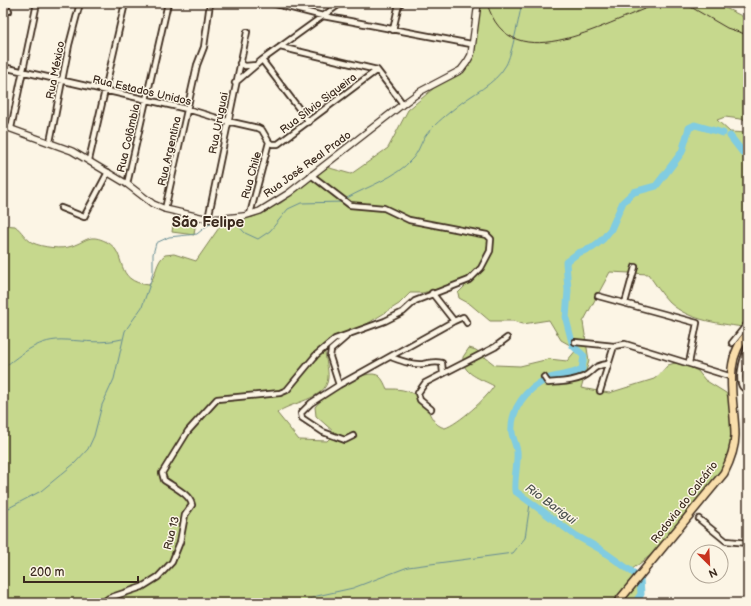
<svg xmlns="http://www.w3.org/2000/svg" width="751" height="606" font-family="'Balsamiq Sans',sans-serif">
	<rect width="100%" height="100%" fill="#fcf5e5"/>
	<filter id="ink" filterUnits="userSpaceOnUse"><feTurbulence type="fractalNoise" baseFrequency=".025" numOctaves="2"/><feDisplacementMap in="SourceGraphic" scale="8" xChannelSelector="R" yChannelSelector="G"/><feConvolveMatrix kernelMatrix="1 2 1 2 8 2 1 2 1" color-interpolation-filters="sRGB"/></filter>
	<g filter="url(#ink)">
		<path fill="#c6d88d" stroke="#808156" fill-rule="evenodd" d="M482,3H715L748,19V120L725,117L717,120L730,132L748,133V328C721,323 690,322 669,302C661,294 655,283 648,274L610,272L583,322L589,361L581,388L609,393L654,379L659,375L668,365L675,363L683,364L698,371L705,380L726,393L731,404L734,439L725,467L686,513C677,537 651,555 631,570L642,593V603H3V225L15,226C22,231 25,239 33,243C42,247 62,250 72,246C87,241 89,233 107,242C129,254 112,281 149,285C156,276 156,261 165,255L174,254L196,261L223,222L281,203L326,167L351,174L388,148L408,110L467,60ZM457,284L466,285L458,293L459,298L470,304L490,321H513L523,324L549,320L561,340L577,349L567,361L549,359L520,366L495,365L476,350L469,348L463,357C461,374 482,379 494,386C487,398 458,424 445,428C422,423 435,387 387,389C385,385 383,379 379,376C366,366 323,396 315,407L316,416L335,433L327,441L299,440L277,413C289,402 327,400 328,378C329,369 325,359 325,350L399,304L410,293H422Z
			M174,217L196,220L194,235L172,232Z"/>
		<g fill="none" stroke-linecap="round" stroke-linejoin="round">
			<path stroke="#658b93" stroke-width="1" d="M347,198C368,186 396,178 412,159C418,153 420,145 424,138C431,127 445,116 455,108C471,94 495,85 506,65C512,54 519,17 522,3
				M225,221L236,223L245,233L258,239L270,231L288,209L301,203L343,202
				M3,368C23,353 39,338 66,340C86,341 102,344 122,339
				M3,511L41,491L75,463L88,449L94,436L102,405L114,379L125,331L142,307L150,284L153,272V254L156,243L169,237L197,234L208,225L220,221
				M300,603L317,596L353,588L408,567L513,553L525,538L530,504"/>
			<path stroke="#81cce1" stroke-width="7" d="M730,136L744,154L748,155
				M635,574L600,549L575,535L515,491C514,477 518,464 517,451C516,445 513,439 512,433C510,409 526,389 547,379C558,374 571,376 582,369L584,356L573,346L566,319L568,290L566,262L578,253L592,248L603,239L611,229L623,202L634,192L656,186L682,152L689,128L695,125L723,133
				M635,603L641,594L640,579"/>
			<defs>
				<path id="minor" d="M272,3L323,16L471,44
					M3,10L9,11
					M393,30L398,8L401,3
					M280,47L377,70L403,104
					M262,60L309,122
					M240,63L245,66L256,65
					M3,67L187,109L227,121L258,128L262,130L269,142
					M235,83L262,60L341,3
					M11,128L37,3
					M50,142L69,45L80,3
					M269,142L272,144H278L377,70
					M89,160L125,3
					M127,184L168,3
					M61,208L84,217L108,172
					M165,209L197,65L204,47L210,3
					M250,214L269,142
					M208,219L247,32
					M432,293L454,321
					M598,296L697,323L689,363
					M625,303L635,267
					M575,342L614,346L625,344L732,377
					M732,343L748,323
					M748,347C744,356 733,387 748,390
					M391,357C402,361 412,365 423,364C431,363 434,361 442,363L443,373
					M544,377L548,383C561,382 572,382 583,377C594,372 591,366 608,364
					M339,385L330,357L331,350L346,337
					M600,391L614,346
					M431,409L420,400L418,393L425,383L495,347L507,338
					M353,436L345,440L323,432L302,418L301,413L311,403L339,385L454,321L463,317L467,323
					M699,519L726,541L748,543
					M102,603L109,598L142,587L158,577L172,562L180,542L185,515L192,505C190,494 172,486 164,480L162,473L188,431L217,399L280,393L287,390L316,355L335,339L385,321L403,312L415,301L469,280L481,268L490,251L491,239L487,235L409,220L384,208L350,205L311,175"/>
				<path id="tertiary" d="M3,126L72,151L127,184L153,204L165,209L208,219L226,218L244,216L260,211L289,193L403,104L421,91L461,70L467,62L471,55L478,3"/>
				<path id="primary" d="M617,603L724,473C730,461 735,448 735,435C735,403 721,359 748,334"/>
			</defs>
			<use href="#minor" stroke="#3b2a1e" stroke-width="8"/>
			<use href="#tertiary" stroke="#3b2a1e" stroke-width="8"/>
			<use href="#primary" stroke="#3b2a1e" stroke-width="10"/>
			<use href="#minor" stroke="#fcf5e5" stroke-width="4.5"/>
			<use href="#tertiary" stroke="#fcf5e5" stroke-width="5.5"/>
			<use href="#primary" stroke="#f9deab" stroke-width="7"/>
			<path stroke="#3b2a1e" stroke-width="1" d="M487,3C510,85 613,17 661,3
				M684,3L727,28L748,35"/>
		</g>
	</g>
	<g text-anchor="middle" stroke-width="3" stroke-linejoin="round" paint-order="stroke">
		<g font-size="11" fill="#3b2a1e" stroke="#fcf5e5">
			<text transform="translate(55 70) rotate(-79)" y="4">Rua México</text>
			<text transform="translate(142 90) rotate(13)" y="4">Rua Estados Unidos</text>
			<text transform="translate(318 103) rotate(-37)" y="4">Rua Sílvio Siqueira</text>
			<text transform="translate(218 123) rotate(-79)" y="4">Rua Uruguai</text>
			<text transform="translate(128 138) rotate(-77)" y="4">Rua Colômbia</text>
			<text transform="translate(169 151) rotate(-77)" y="4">Rua Argentina</text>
			<text transform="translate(307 164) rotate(-36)" y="4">Rua José Real Prado</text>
			<text transform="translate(251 175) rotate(-75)" y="4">Rua Chile</text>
			<text transform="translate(684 502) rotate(-52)" y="4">Rodovia do Calcário</text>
			<text transform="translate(171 533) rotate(-76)" y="4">Rua 13</text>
		</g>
		<g font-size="12" font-style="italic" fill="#4c524f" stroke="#fcf5e5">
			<text transform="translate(551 504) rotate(36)" y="4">Rio Barigui</text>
		</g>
		<g font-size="15" font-weight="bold" fill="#3b2a1e" stroke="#fcf5e5">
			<text x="208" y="227">São Felipe</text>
		</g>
	</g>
	<rect width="751" height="606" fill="none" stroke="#fcf5e5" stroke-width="16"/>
	<rect x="8" y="8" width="735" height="590" fill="none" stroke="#3b2a1e" stroke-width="1.5" filter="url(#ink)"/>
	<g transform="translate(709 564) rotate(156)"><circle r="19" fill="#fcf5e5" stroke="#afa495"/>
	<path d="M0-3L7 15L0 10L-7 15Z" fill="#c8321e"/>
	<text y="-6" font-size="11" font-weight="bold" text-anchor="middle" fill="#3b2a1e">N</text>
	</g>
	<path d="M24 576v6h114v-6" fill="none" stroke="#3b2a1e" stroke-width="2"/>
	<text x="30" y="576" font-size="12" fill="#3b2a1e" stroke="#fcf5e5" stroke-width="3" paint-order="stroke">200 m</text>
</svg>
